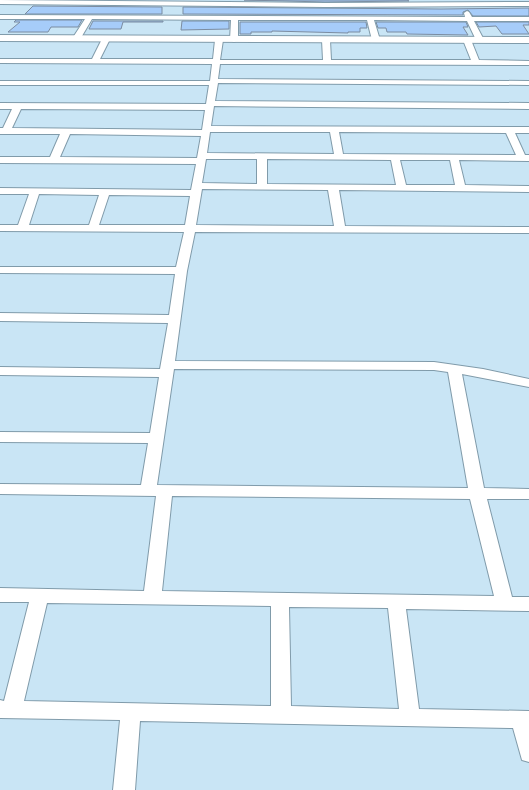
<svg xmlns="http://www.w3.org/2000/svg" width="529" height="790" font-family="Commissioner,sans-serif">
	<rect width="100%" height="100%" fill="#c9e5f5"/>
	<path fill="#a6ccf9" stroke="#7b8ca1" d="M244,0H407L409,1L325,2Z
		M33,6L162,7V14H25Z
		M183,7L441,9L529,8V16H473L468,10L463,12V15L183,14Z
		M16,20H82L78,27H51L48,32H8L20,22H14Z
		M93,21H163V22H123L121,29H89Z
		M182,21H229V29L181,30Z
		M240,22H366L367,28H360V32H348V33L272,31V32H251V34H240Z
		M376,22H466L468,27H463L468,35L407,34L406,32H387L386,28H378Z
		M476,22H529V25H523L529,34H502L496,26L479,27Z"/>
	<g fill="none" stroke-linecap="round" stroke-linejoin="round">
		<defs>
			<path id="street" d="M0,0L325,3L529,2V6L325,7L0,4Z
				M467,11L469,12L472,17H529V21H474L484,40L480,42L476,40L467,21L374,20L380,40L376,42L372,40L367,20H238V40L234,42L230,40L231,20L92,19L79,41H76L72,39L85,19H0V15L465,17L464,13Z
				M103,37H109L110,39L100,59H213L215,40L219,38L223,40L220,60H323L322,40L326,38L330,40L331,60H471L463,40L467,38L471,40L479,60L529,61V65L220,64L218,79L529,81V85L218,83L215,101L529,103V109L214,106L211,126L529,127V133H515L525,155H529V161L459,160L465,185L529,186V192L339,190L345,226L529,227V233L195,232L187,271L175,361L434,362L483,369L529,379V387L462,374L484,488L529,489V499H487L512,597H529V611L406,609L419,709L529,711V762L522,760L513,728L140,721L135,790H113L120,720L0,718V700L4,701L29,602H0V588L144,591L156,496L0,494V484L141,485L148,443L0,442V432L150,433L159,377L0,375V367L160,369L168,323L0,321V313L169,315L175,274L0,273V267H176L184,232L0,231V225H18L29,194H0V188L191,190L196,164L0,163V157H50L60,134H0V128H3L12,109H0V103L206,104L209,85H0V81H210L212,64L0,63V59H92ZM21,109L205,110L202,130L12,128ZM210,132H330L334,154L207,153ZM339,132L506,133L516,155L343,154ZM70,134L201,136L197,158L60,157ZM206,159H257V184L202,183ZM267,159L391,160L396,185L267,184ZM400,160H450L455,185H406ZM202,189L328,190L334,226L196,225ZM39,194L99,195L89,225H29ZM109,195L190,196L185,225H99ZM174,369L434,370L448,372L468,488L157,485ZM172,496L470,499L494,596L162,591ZM47,603L271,606V706L24,701ZM289,607L388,608L399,709L291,706Z"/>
			<path id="secondary" d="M0,35L529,37V43L0,41Z"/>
		</defs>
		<use href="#street" stroke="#809baa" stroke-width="2"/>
		<use href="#secondary" stroke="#809baa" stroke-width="2"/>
		<use href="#street" fill="#fff" fill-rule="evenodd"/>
		<use href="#secondary" fill="#fff" fill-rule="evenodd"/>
	</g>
</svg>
